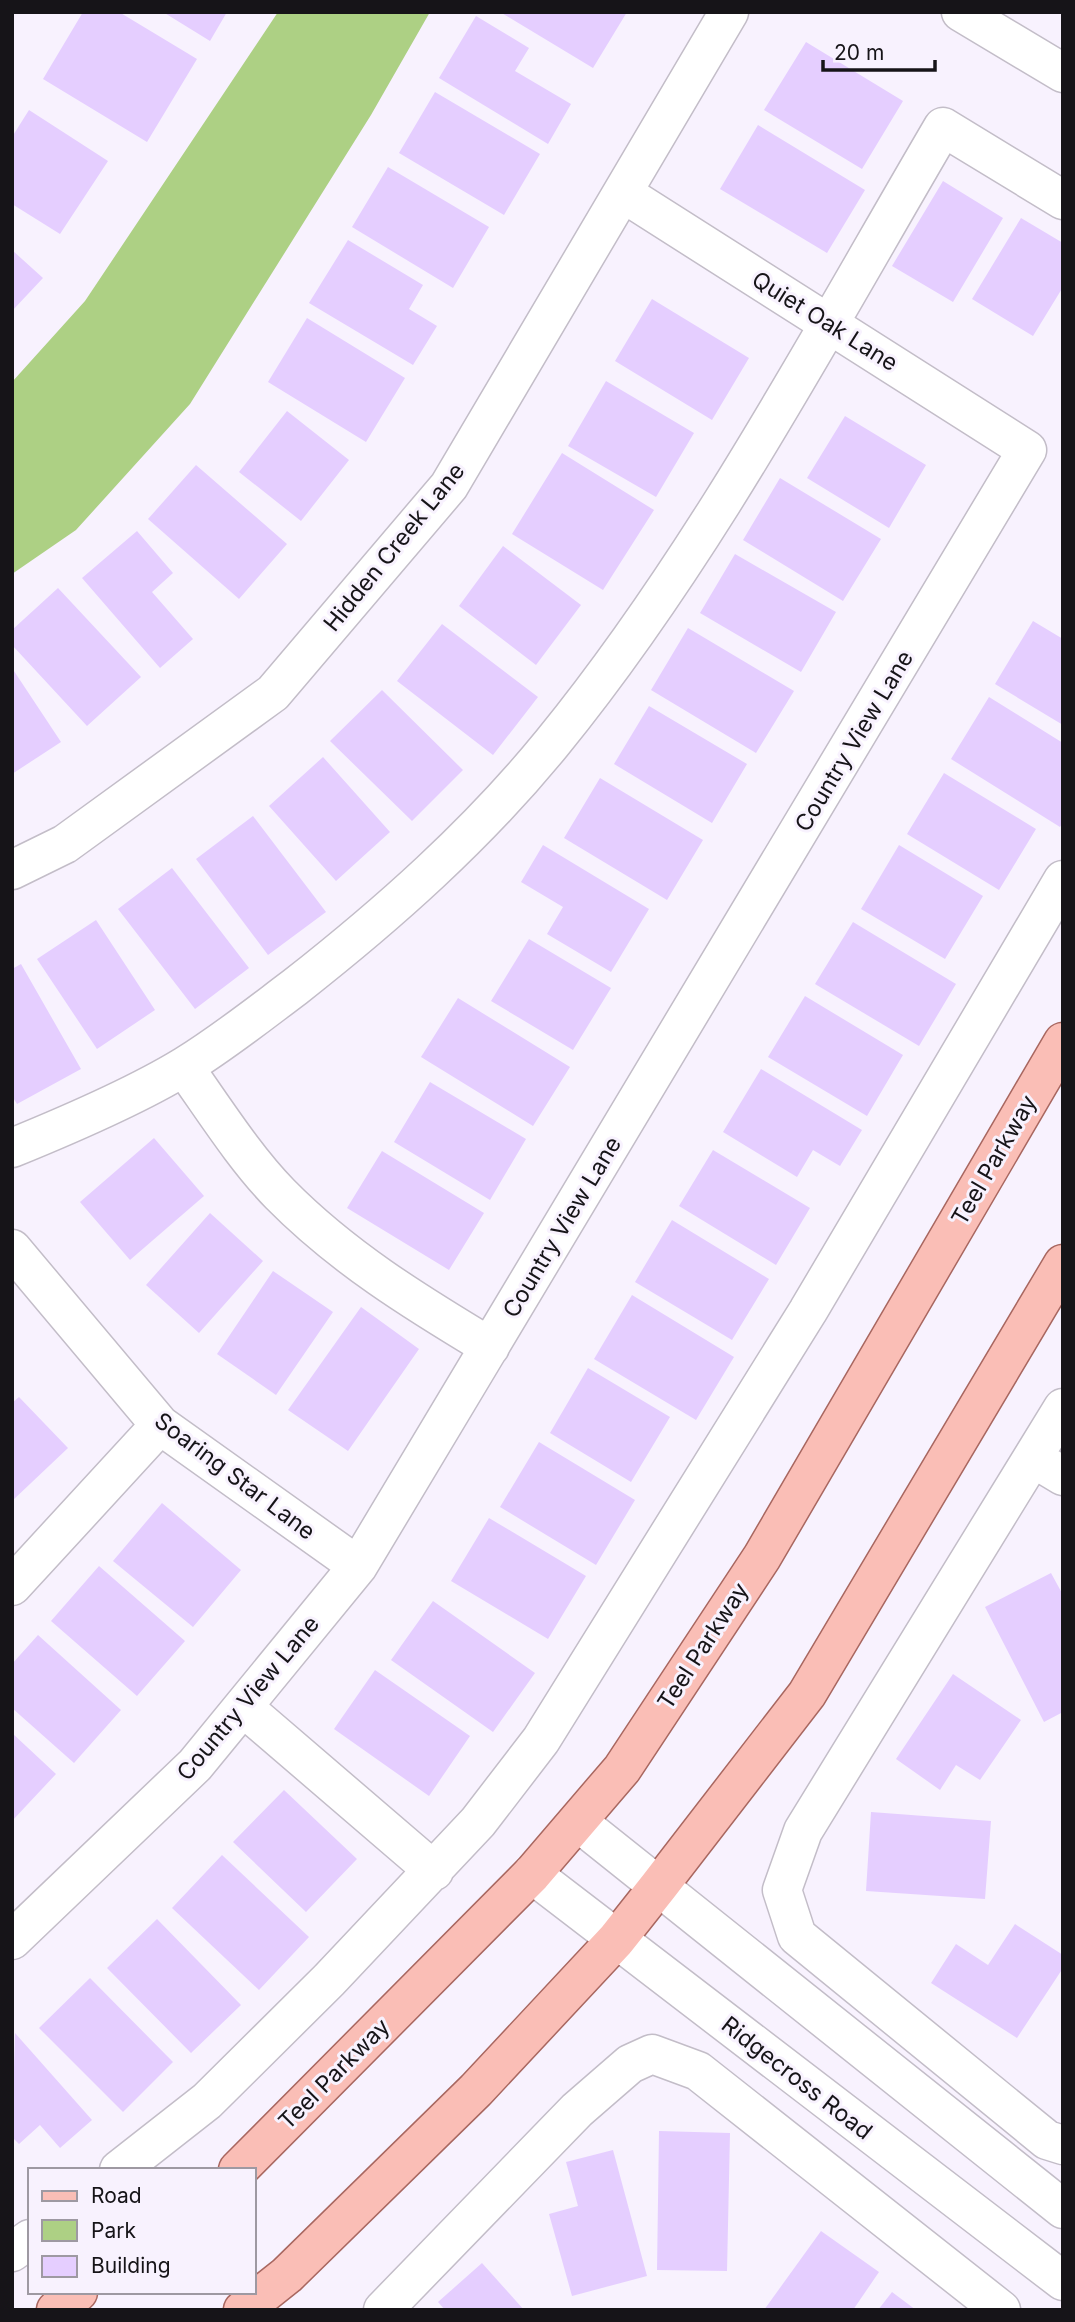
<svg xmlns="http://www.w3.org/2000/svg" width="1075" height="2322" font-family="Inter,sans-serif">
	<rect width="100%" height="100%" fill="#f8f2fe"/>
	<path fill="#add084" d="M278,12H430L371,115L190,404L76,530L12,574V382L85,301Z"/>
	<path fill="#e5ceff" d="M83,12H119L197,59L147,142L43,79Z
		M163,12H227L210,41Z
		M500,12H627L593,68Z
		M476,16L529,48L515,71L571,104L548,144L439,78Z
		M806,42L903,101L862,169L764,110Z
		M435,92L540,154L504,215L399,153Z
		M29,110L108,161L60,234L12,204V137Z
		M758,125L865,190L827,253L720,189Z
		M388,167L489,227L453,288L352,227Z
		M943,181L1003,218L953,302L892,266Z
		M1021,218L1063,243V287L1033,336L972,299Z
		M348,240L423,285L409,309L437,326L413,365L309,303Z
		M12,250L43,278L12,311Z
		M652,299L749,358L712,420L615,361Z
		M307,318L405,378L366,442L268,382Z
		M606,381L694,433L656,497L568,446Z
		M287,411L349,460L301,521L239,472Z
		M845,416L926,465L889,528L807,478Z
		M562,453L654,510L603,590L512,534Z
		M196,465L287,544L239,599L148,519Z
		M780,478L881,539L843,601L743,540Z
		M137,531L173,573L152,592L193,639L160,668L82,578Z
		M503,546L581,605L536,665L459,606Z
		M735,554L836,612L801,672L700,613Z
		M58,588L141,677L87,726L12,645V630Z
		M1033,621L1063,639V725L995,684Z
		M442,624L538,697L493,755L397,681Z
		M688,628L794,691L756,753L651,690Z
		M12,668L61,742L12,774Z
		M382,690L463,770L412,821L330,741Z
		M989,697L1063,743V822L1060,827L951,759Z
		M649,706L747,764L712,823L614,764Z
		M323,757L390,832L336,881L269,806Z
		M944,773L1036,829L999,890L907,834Z
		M600,778L703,840L667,900L564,838Z
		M253,816L326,912L268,955L196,859Z
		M543,845L649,909L611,972L547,934L563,907L521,882Z
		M899,845L983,896L945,959L861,909Z
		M172,868L249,968L195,1009L118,909Z
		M96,920L155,1010L97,1049L37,959Z
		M853,922L956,984L919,1046L815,984Z
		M529,939L611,988L573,1050L491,1001Z
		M21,964L81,1069L17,1104L12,1096V969Z
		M805,996L903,1055L867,1116L768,1057Z
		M458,998L570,1067L533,1126L421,1057Z
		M761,1069L862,1130L840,1166L813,1150L797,1177L723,1132Z
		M430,1082L526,1139L490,1200L394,1142Z
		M154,1138L204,1196L130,1260L80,1202Z
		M713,1150L810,1208L776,1265L679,1206Z
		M382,1151L484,1213L449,1270L347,1208Z
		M210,1213L263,1261L199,1333L146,1285Z
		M672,1220L769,1279L732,1340L635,1282Z
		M273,1271L333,1312L276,1395L217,1354Z
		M632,1295L734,1357L696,1420L594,1359Z
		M361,1307L419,1349L348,1451L288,1410Z
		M588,1368L670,1417L631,1482L550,1433Z
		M19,1397L68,1448L12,1501V1403Z
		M539,1442L635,1500L596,1565L500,1507Z
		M162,1503L241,1570L193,1627L113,1561Z
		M489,1518L586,1576L548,1639L451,1581Z
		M99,1566L185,1641L137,1696L51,1621Z
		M1051,1573L1063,1595V1712L1044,1722L985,1607Z
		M433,1601L535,1673L493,1732L391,1660Z
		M38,1635L121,1710L74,1763L12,1708V1664Z
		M375,1670L470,1736L429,1796L334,1729Z
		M953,1674L1021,1720L980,1780L956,1765L940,1790L896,1759Z
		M12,1733L56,1774L12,1821Z
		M284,1790L357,1859L306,1912L233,1842Z
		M871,1812L991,1821L985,1899L866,1891Z
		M222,1855L309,1937L259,1990L172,1908Z
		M157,1919L241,2005L191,2053L107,1968Z
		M1015,1924L1063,1955V1968L1017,2038L931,1983L956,1944L988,1965Z
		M90,1978L173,2062L123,2112L39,2028Z
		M15,2033L92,2120L60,2148L40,2125L19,2144L12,2137Z
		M659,2131L730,2133L727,2271L657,2270Z
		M613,2150L647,2276L572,2296L549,2214L578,2206L566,2162Z
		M821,2231L879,2272L853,2310H764Z
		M482,2263L524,2310H445L438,2302Z
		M892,2292L916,2310H878Z"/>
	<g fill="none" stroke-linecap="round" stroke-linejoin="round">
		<defs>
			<path id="minor" d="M961,12L1063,73
				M12,870L65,844L273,693L449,486L729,12
				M184,1067C214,1109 244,1157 280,1194C342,1257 415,1302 490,1347
				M12,1148C66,1126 136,1096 185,1066C224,1042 259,1014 295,987C388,914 477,835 552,743C703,558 822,333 943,127L1063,200
				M12,1249L160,1425L358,1566
				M1063,1408L803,1831L782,1890L797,1936L1047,2140L1063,2145
				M1033,1458L1063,1476
				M12,1586L160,1425
				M243,1707L434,1871
				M578,1822L1063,2209
				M532,1874L1063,2281
				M12,1940L195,1765L358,1566L1027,450L623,193
				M119,2170L207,2101L329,1980L478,1822L541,1740L808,1311L1063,880
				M12,2252L30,2239
				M383,2310L577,2110L630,2064L652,2054L698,2071L1001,2310"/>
			<path id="major" d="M238,2170L532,1874L622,1769L762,1557L1063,1042
				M56,2310L78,2292
				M243,2310L287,2275L476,2090L616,1940L658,1887L807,1694L1063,1264"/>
		</defs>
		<use href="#minor" stroke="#c3bdc8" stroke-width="41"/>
		<use href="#major" stroke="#a86760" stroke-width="41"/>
		<use href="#minor" stroke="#fff" stroke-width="38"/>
		<use href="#major" stroke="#fabeb6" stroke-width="38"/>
	</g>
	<g text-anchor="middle" stroke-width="6" stroke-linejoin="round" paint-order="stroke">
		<g font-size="23" fill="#161418" stroke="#f8f2fe">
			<text transform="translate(825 321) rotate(32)" y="8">Quiet Oak Lane</text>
			<text transform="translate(394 547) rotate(-51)" y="8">Hidden Creek Lane</text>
			<text transform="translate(854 741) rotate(-59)" y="8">Country View Lane</text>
			<text transform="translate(994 1160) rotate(-60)" y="8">Teel Parkway</text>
			<text transform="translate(562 1227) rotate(-59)" y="8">Country View Lane</text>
			<text transform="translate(235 1476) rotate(37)" y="8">Soaring Star Lane</text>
			<text transform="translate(703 1646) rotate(-57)" y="8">Teel Parkway</text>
			<text transform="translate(248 1698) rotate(-50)" y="8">Country View Lane</text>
			<text transform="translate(334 2074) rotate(-45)" y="8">Teel Parkway</text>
			<text transform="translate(797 2078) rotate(38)" y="8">Ridgecross Road</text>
		</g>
	</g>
	<rect width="1075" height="2322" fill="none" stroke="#161418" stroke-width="28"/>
	<rect x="28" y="2168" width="228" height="126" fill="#f8f2fe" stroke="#9e99a2" stroke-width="2"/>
	<rect x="42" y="2191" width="35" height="10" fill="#fabeb6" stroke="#9e99a2" stroke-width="2"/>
	<text x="91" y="2203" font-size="21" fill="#161418">Road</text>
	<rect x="42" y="2220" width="35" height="21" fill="#add084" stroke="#9e99a2" stroke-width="2"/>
	<text x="91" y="2238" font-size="21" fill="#161418">Park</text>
	<rect x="42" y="2256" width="35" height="21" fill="#e5ceff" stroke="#9e99a2" stroke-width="2"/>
	<text x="91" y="2273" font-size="21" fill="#161418">Building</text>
	<path d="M823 60v10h112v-10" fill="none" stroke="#161418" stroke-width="3.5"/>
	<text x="834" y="60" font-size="21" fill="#161418" stroke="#f8f2fe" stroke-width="5" paint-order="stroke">20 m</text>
</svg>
